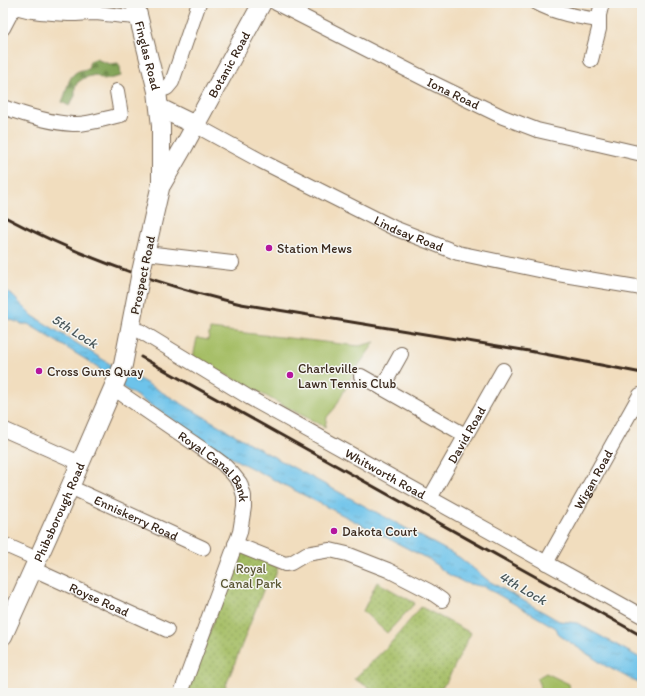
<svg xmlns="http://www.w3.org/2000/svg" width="645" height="696" font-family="Itim,sans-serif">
	<defs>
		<pattern id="forest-firs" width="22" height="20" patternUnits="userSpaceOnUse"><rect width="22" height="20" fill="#83a459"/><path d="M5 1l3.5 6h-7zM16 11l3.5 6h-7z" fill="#6c8649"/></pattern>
		<pattern id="park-dots" width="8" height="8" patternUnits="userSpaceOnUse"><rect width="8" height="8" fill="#a4bd63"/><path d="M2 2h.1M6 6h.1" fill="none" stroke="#879a51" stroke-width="1.8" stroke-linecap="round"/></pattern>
		<pattern id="water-ripples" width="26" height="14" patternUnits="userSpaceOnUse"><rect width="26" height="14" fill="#6dc3ea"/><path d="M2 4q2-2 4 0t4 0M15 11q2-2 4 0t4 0" fill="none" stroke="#5b9fbd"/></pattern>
	</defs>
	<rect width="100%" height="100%" fill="#f6f6f2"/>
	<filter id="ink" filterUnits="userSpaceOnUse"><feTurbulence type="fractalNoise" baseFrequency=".025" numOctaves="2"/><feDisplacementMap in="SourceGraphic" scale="8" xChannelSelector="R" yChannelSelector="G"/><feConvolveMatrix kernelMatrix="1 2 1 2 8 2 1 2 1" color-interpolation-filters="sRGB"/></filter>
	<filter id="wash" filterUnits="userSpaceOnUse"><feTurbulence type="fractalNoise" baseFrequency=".012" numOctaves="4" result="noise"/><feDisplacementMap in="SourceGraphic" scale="16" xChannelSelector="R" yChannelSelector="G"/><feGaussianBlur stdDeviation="0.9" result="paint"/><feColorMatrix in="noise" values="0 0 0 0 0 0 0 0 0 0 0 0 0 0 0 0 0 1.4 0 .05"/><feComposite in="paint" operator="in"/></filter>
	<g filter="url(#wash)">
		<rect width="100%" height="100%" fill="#f1ddbe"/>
		<path fill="#a4bd63" stroke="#707440" d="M210,329L359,346L375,342L354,372L335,408L327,417L325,427C281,405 238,380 193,358L197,338L208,340Z
			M546,673L569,684L570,691L564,693H543L537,679L539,677Z"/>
		<path fill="url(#forest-firs)" stroke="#5f673c" d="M98,58V60L110,64L118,63L120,66L121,76L104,80L95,75L84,78L77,83L75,88V96L69,106L62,102C70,85 66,71 88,69L90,61Z"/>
		<path fill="url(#park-dots)" stroke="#707440" d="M240,550L278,567L274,579L264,588L223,693H187Z
			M377,582L415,603L387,633L363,611Z
			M421,607L471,633L446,683L435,693H379L354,679L389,645Z"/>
		<path fill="url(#water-ripples)" stroke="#547684" d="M3,288L11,294L33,316L110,364L139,379L263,451L459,557L489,581L559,621L577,623L642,659V685L604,665L559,635L556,628L485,587L465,583L446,573L430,560L226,455L103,374L98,367L28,324H22L3,317Z"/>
	</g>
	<g filter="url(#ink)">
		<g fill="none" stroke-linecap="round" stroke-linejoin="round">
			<defs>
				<g id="minor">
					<path d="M7,3C26,13 50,13 71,14C79,14 87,13 95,13C110,14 124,17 138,17"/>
					<path id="s1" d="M276,3L435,84L503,117L537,130L642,154"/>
					<path d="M537,3C555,13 578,17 599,20"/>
					<path d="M3,28L14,7"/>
					<path d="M591,60L599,29V15L602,3"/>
					<path d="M157,91L167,88L172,82L199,3"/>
					<path d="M3,107C22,114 52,123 73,124C89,125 106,118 121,115L117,91"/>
					<path id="s2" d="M195,125L261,161L394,228L458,253L558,274L642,288"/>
					<path d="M146,253L232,263"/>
					<path id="s3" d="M130,329L140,331L250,398L642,616"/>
					<path d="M361,376L465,435"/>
					<path id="s4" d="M113,388L211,455L223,464L232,473L240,483L244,496V507L240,532L181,693"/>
					<path d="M382,388L401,354"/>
					<path d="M3,429L80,463"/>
					<path id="s5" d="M70,487L203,548"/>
					<path id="s6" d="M430,498L503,370"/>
					<path d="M3,544L37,559"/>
					<path d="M235,544L285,564L291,563L306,554L330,550L347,554L388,570L429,591L442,600"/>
					<path id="s7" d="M546,563L640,395"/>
					<path id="s8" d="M33,569L167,630"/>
				</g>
				<g id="major">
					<path id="s9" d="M135,3L157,91L161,126V184L141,272"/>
					<path d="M160,108L195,125"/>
					<path id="s10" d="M162,184L184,146L262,3"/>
					<path id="s11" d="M3,636L70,487L123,365L138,288"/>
				</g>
			</defs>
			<use href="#minor" stroke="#7b6956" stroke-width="16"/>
			<use href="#major" stroke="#7b6956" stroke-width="20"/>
			<use href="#minor" stroke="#fff" stroke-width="14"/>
			<use href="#major" stroke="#fff" stroke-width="18"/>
			<path stroke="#3b2a1e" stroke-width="3" d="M3,216C78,256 158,285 241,304L529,351L642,373
				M141,357L642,636"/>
			<defs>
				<path id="major-bridge" d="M138,288L141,272"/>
			</defs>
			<use href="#major-bridge" stroke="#7b6956" stroke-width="20" stroke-linecap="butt"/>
			<use href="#major-bridge" stroke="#fff" stroke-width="18"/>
		</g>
	</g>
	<g fill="#b5179e" stroke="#f6f6f2" stroke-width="1.5">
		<circle cx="269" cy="248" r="4"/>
		<circle cx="39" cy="371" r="4"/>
		<circle cx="290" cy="375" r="4"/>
		<circle cx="334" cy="531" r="4"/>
	</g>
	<g text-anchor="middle" stroke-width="3" stroke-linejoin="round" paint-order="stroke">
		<g font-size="13" fill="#3b2a1e" stroke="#f6f6f2">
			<text dy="5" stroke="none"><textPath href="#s9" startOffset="54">Finglas Road</textPath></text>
			<text dy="5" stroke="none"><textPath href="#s10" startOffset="137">Botanic Road</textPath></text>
			<text dy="5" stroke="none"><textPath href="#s1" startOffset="199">Iona Road</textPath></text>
			<text dy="5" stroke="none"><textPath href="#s2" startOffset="240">Lindsay Road</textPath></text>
			<text transform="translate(142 275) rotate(-78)" y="5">Prospect Road</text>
			<text dy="5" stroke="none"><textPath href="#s6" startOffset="73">David Road</textPath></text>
			<text dy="5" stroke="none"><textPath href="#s4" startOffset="130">Royal Canal Bank</textPath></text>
			<text dy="5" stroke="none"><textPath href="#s3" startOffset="294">Whitworth Road</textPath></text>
			<text dy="5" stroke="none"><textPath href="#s7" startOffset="96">Wigan Road</textPath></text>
			<text dy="5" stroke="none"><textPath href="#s11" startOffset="136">Phibsborough Road</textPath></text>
			<text dy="5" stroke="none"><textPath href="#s5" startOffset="73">Enniskerry Road</textPath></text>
			<text dy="5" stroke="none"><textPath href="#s8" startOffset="73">Royse Road</textPath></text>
		</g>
		<g font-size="13" fill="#3b2a1e" stroke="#f6f6f2" text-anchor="start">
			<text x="277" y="253">Station Mews</text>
			<text x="298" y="373">Charleville<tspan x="298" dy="15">Lawn Tennis Club</tspan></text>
			<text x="47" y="376">Cross Guns Quay</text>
			<text x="342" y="536">Dakota Court</text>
		</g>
		<g font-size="13" fill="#5a5633" stroke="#f6f6f2">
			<text x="251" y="573">Royal<tspan x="251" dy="15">Canal Park</tspan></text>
		</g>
		<g font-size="14" font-style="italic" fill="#4a585b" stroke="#f6f6f2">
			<text transform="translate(75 331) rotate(32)" y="5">5th Lock</text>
			<text transform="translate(523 588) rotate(30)" y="5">4th Lock</text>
		</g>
	</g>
	<rect width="645" height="696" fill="none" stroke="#f6f6f2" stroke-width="16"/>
</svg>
